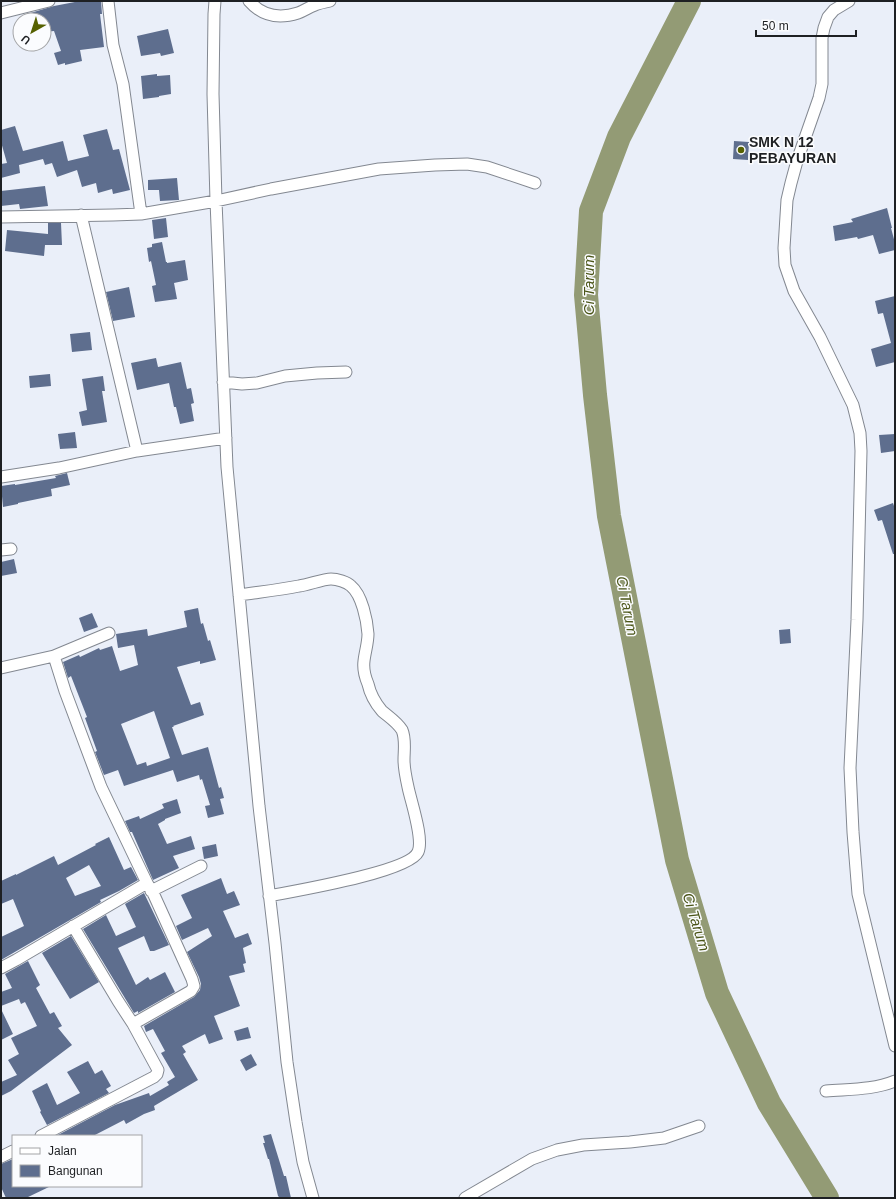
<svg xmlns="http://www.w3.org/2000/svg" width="896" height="1199" font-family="Arial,sans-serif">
	<rect width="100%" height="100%" fill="#eaeff9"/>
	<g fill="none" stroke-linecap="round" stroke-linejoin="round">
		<path stroke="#939b75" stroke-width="24" d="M689,1L619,137L591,211L586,295L595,395L609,516L677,860L717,993L769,1103L827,1198"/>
	</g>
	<path fill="#5e6e8e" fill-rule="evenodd" d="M80,1H101L102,14H100L104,47L80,50L82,61L65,65V63L58,65L54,53L61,51L54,31L44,32V20H28L27,14L54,6Z
		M168,29L174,53L161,56L160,53L141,56L137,36Z
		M157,74V76L170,75L171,94L159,96V97L143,99L141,76Z
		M15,126L23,151L63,141L68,161L89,156L83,135L107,129L113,150L119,149L130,190L113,194L112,189L98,193L96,183L82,187L77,170L57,177L52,163L45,165L43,159L19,165L20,173L1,178V164L7,163L1,142V130Z
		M734,141L749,142L748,160L733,159Z
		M177,178L179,200L160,201L159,190H148V180Z
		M45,186L48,206L20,209L19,204L1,206V191Z
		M887,208L892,228H891L895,243V250L879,254L873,235L858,239L857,237L835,241L833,226L853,222L851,219Z
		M166,218L168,237L154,239L152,220Z
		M48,223H61L62,245H45L44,256L5,251L7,230L48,234Z
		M162,242L166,262H167V263L185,260L188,280L174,283L177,299L155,302L152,286L156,285L151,261L149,262L147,248L152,247V244Z
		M129,287L135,317L113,321L106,292Z
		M895,296V362L876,367L871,349L891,343L883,313L878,314L875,301Z
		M90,332L92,350L72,352L70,334Z
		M156,358L158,367L181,362L187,389L191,388L194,403L191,404L194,421L180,424L176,407H174L169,383L137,390L131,363Z
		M50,374L51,386L30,388L29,376Z
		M103,376L105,391H102L107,422L82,426L79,412L87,410L82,379Z
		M75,432L77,448L60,449L58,434Z
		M895,434V451L881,453L879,435Z
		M67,473L70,485L51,489L52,496L18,503V504L3,507L1,486L15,484V485L56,478L55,476Z
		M893,503L895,509V554H893L882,520L878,521L874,510Z
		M14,559L17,573L1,576V562Z
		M198,608L201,624L203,623L208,641L210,640L216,660L200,664V661L177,667L191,705L200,702L204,715L173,726L174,727H172L182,755L208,747L219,788L221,787L224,798L220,799L224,814L208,818L205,806L210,805L202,779L200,780L199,775L177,782L173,770L124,786L118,770L104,775L95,752L97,751L85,718L87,717L71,676L68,678L63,662L79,655L80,657L99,648L100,650L112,646L120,671L138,665L134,645L118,648L116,634L147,629L148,636L187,627L184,611ZM154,711L170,758L147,766L146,762L137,765L121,724Z
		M92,613L98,627L84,632L79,618Z
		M790,629L791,643L780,644L779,630Z
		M177,799L181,813L165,819V820L158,824L167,844L191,836L195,849L173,856L179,868L153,880L132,832H130L125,821L139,816L140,819L164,808L162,804Z
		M109,837L124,870L131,867L138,880L119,891L100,900L101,902L1,960V937L24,926L13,899L1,904V881L16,874V875L54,856L58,865L96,845L95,844ZM89,865L101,886L75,896L66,878Z
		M216,844L218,856L204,859L202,847Z
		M221,878L227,894L234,891L240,905L223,911L235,938L248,933L252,944L243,948L246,963L243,964L245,972L229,976L240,1006L214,1016L223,1039L209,1044L205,1034L182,1046L186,1052L183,1054L198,1080L154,1106L155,1110L144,1114L126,1124L124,1120L93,1136H56L115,1105L149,1093L150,1096L169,1085L167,1082L175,1077L161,1053L165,1051L153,1029L146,1032L144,1026L194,997L200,990L201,984L199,977L187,952L212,936L208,928L182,940L176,926L192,918L181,895Z
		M144,893L169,945L154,951H150L144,936L118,948L136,985L148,977L150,980L165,972L175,992L138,1013V1011L134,1013L83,929L106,915L116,936L136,927L125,904Z
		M71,936L99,982L70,999L42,953Z
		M28,961L40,985L36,988L50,1014L54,1012L62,1026L58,1028L72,1045L11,1091L1,1096V1082L17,1075L8,1060L19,1054L11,1038L37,1026L25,1002L21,1004L19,999L1,1006V992L12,988L5,974Z
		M1,1009L13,1034L1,1040Z
		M248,1027L251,1038L237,1041L234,1031Z
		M251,1054L257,1065L246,1071L240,1060Z
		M88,1061L95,1074L102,1070L111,1086L106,1089L109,1093L47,1125L40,1112L41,1111L32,1091L47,1083L57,1105L80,1093L67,1072Z
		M271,1134L284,1176H286L291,1198H280L278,1196L269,1159H268L263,1143H265L263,1136Z
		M13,1159V1186H51L26,1198H6L1,1187V1164Z"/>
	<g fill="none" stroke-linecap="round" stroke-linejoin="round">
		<defs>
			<path id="street" d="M108,1L113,45L123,84L141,214
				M215,1L214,14L213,94L216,201L227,467L259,806L275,943L287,1062L296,1122L303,1162L313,1198
				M249,1C262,16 279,19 298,13C304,11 309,7 315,5C320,3 325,2 330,1
				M849,1L834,10L828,17L824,28L822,38V84L819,98L797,161L791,183L787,200L784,248L785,265L794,291L820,337L853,405L860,433L861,451L857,620L850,768L853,832L858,894L895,1046
				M1,13L49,1
				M81,215L137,451
				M1,217L113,215L141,214L216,201L271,189L379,169L435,165L467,164L487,167L535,183
				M223,382L242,384L257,383L285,376L317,373L346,372
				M1,477L59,468L137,451L226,438
				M1,550L11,549
				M239,595C259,592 279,590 299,586C308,585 323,579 331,579C337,579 347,582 351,586C362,595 367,620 368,634C368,643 365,652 364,661C363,669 365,677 368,684C370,693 376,704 382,711C389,717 397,722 402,730C406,739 404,750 404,760C404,769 406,778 408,787C411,802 424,839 418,852C409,872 294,891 269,896
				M54,656L109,633
				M1,668L54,656L65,691L101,787L147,883L16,960L1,968
				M151,891L201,866
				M133,1024L191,991L194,986L192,979L154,895L147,883
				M826,1091C849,1089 873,1090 895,1081
				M41,1136L154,1077L157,1074L158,1070L133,1024L118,1001L73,926
				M1,1157L13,1151
				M465,1198L532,1159L557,1150L583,1145L630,1142L664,1138L699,1126"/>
		</defs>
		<use href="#street" stroke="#838891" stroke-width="13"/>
		<use href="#street" stroke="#fff" stroke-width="11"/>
	</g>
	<circle fill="#566101" stroke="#fbfcfe" stroke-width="1.5" cx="741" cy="150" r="4"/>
	<g text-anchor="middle" stroke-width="3" stroke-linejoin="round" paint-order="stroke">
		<g font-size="14" font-weight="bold" fill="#1e2023" stroke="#fbfcfe" text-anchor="start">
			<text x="749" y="147">SMK N 12<tspan x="749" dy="16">PEBAYURAN</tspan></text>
		</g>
		<g font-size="15" font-style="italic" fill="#4b5518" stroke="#fbfcfe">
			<text transform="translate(589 285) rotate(-90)" y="5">Ci Tarum</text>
			<text transform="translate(627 606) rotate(79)" y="5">Ci Tarum</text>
			<text transform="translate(696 922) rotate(73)" y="5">Ci Tarum</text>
		</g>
	</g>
	<rect width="896" height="1199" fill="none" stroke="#1e2023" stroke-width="4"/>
	<rect x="12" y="1135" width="130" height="52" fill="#fbfcfe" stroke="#a3a4a6"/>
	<rect x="20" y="1148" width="20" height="6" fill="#ffffff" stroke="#a3a4a6"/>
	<text x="48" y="1155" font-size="12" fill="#1e2023">Jalan</text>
	<rect x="20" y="1165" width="20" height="12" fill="#5e6e8e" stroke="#a3a4a6"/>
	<text x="48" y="1175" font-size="12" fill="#1e2023">Bangunan</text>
	<g transform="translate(32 32) rotate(219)"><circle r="19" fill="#fbfcfe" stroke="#a3a4a6"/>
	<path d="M0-3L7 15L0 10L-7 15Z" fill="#566101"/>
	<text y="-6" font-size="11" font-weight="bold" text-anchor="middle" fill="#1e2023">U</text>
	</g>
	<path d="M756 30v6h100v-6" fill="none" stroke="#1e2023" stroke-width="2"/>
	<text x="762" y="30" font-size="12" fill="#1e2023" stroke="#fbfcfe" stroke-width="3" paint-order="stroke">50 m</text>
</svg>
